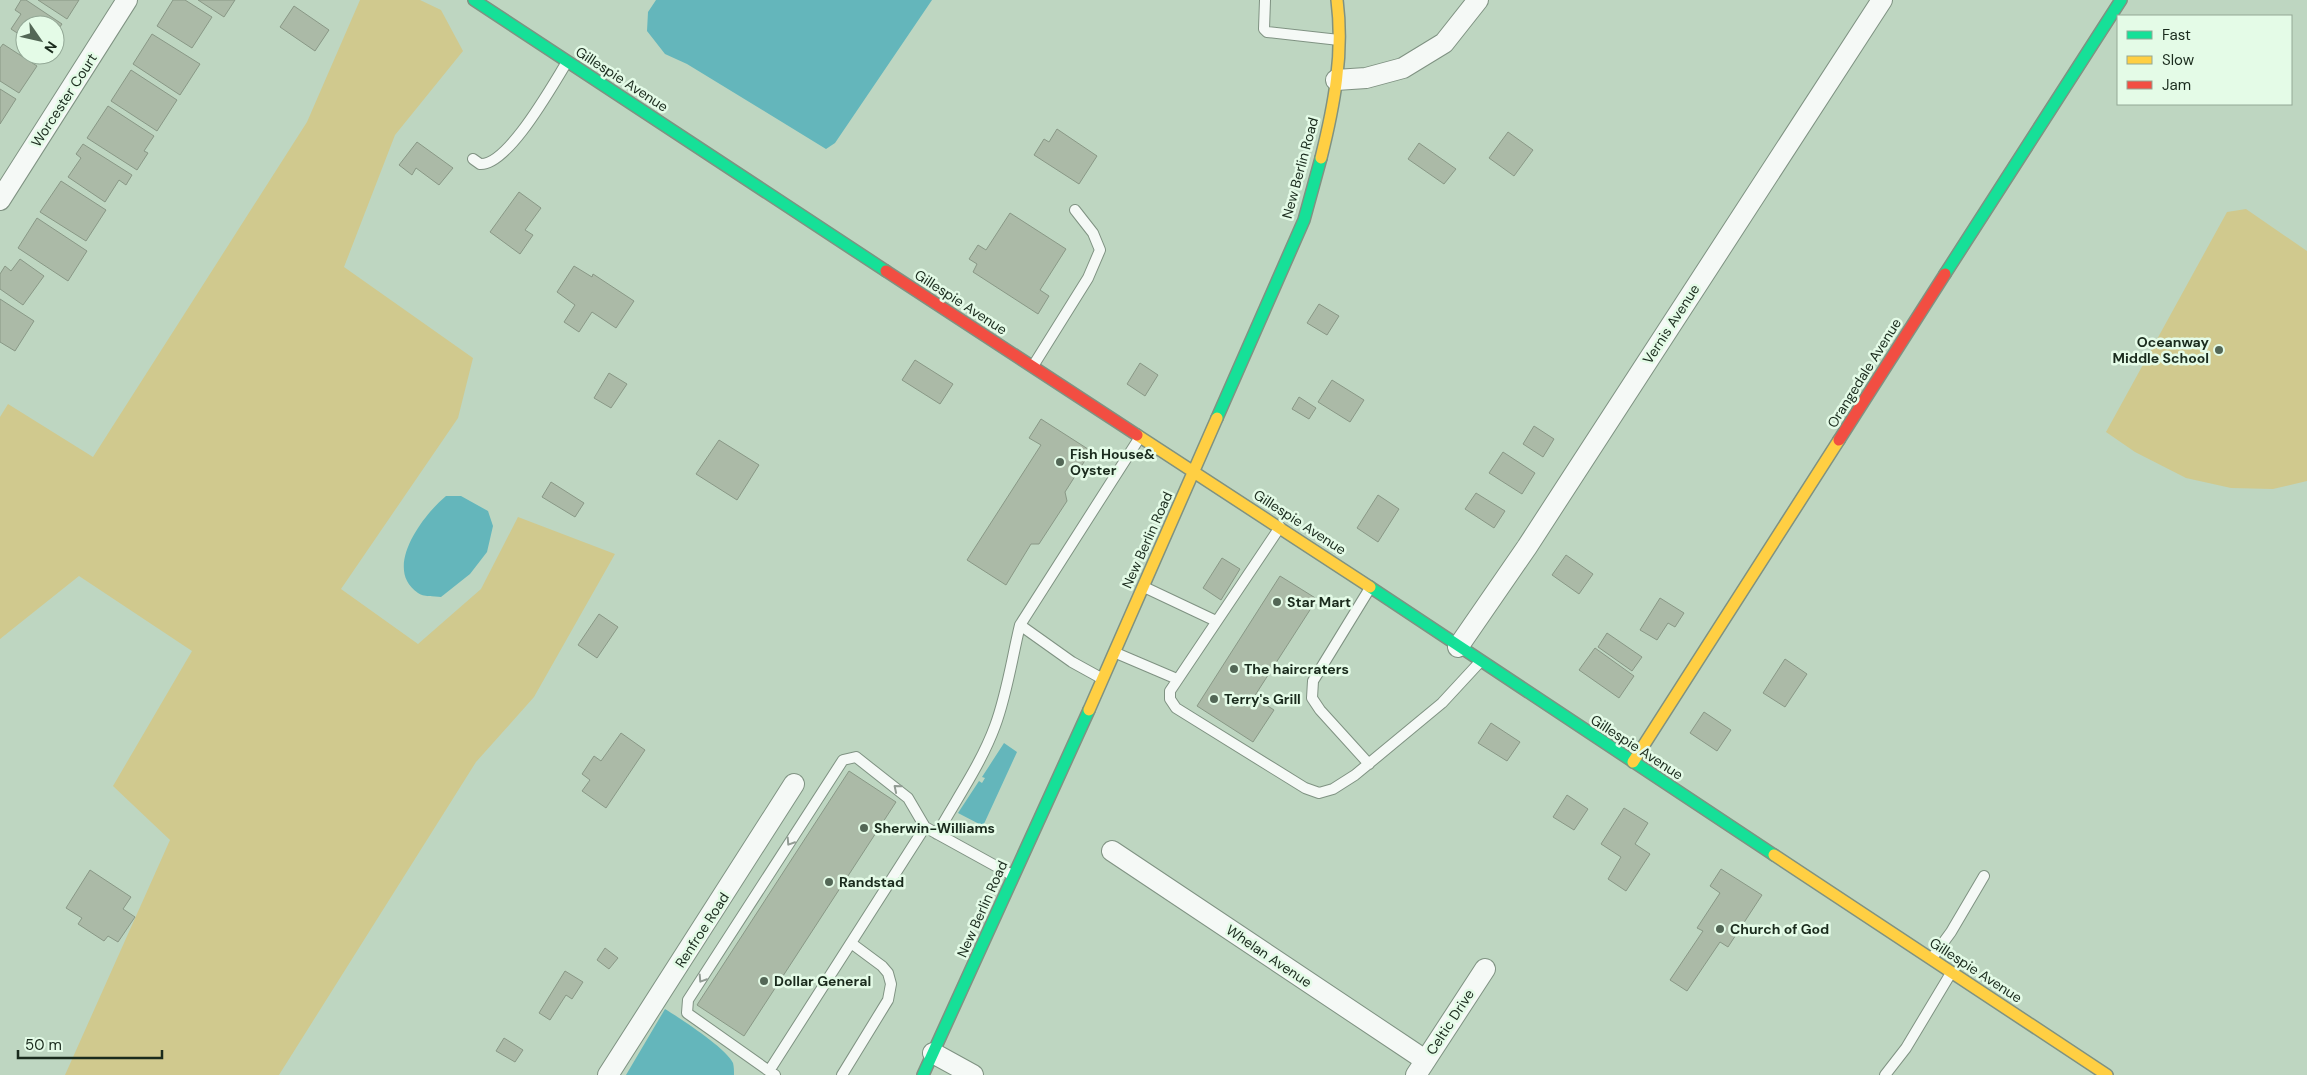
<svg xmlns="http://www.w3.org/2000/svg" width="2307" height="1075" font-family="'DM Sans',sans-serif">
	<rect width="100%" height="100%" fill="#bed6c1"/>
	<path fill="#d0c98e" d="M360,0H420L441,10L463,51L395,135L344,267L473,358L458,418L341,589L418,644L481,589L518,517L615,554L534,697L476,762L279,1075H65L170,840L113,786L192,651L79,576L0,639V417L8,404L93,457L307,122Z
		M2246,209L2307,251V481L2273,489L2231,488L2186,478L2135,452L2106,432L2227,212Z"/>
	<path fill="#64b6bb" d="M656,0H932L835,143L826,149L687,64L665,54L647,31L648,12Z
		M446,496H461L488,511L493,526L487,552L470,574L441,597C434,596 423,597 418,593C382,569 423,515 446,496Z
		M1004,743L1017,752L983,826L958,813L979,781L982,783L985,778L982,777Z
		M665,1009C681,1019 726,1048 733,1063C734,1067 734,1071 734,1075H626Z"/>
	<path fill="#abbaa7" stroke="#899886" d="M21,0H26L62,24L55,34V25H25V38L11,29L21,14L15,10Z
		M38,0H79L67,19Z
		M173,0H185L212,17L192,48L157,26Z
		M198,0H235L224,17Z
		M294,6L329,30L315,51L280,27Z
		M152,34L200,64L180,95L133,64Z
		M3,44L37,66L19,93L0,81V48Z
		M131,70L177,100L157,131L111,101Z
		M0,89L16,99L0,124Z
		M108,106L154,136L144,151L148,153L137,170L87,138Z
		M1057,129L1097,156L1079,184L1034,155L1044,139L1049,142Z
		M1508,132L1533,150L1514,176L1489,158Z
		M417,142L453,168L439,185L416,168L412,175L399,165Z
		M1419,143L1456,169L1444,184L1408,159Z
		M83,144L132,175L126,185L119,180L105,202L68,177L81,158L76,154Z
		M61,181L106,210L86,241L40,212Z
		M519,192L541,208L525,230L533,235L520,254L490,232Z
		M1010,213L1066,249L1040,290L1049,296L1038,314L973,272L977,264L969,259L978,245L986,250Z
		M37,218L87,251L68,281L18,248Z
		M20,259L44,276L23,305L0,289V274L5,266L11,271Z
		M574,266L592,277L593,274L634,301L616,328L592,312L579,332L564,322L575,305L557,292Z
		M0,299L34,321L15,351L0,342Z
		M1319,304L1339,316L1327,335L1307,323Z
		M915,360L953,384L940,404L902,380Z
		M1140,363L1158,375L1145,396L1127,384Z
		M609,373L627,384L611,408L594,398Z
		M1332,380L1364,400L1350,422L1318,402Z
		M1299,397L1316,408L1309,419L1292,409Z
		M1041,419L1091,451L1065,492L1067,501L1039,544H1031L1006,585L967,560L1041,445L1029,438Z
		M1534,426L1554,439L1543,457L1523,444Z
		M719,440L759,465L737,500L696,474Z
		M1503,452L1535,473L1522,494L1489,473Z
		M551,482L584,503L575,517L542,497Z
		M1476,493L1505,511L1494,528L1465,509Z
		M1378,495L1399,509L1378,542L1357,528Z
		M1566,555L1593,574L1579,594L1552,575Z
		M1222,558L1240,569L1221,600L1203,588Z
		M1280,576L1317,599L1254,697L1274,710L1253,742L1197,706Z
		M1660,598L1684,613L1675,627L1668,623L1657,640L1640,630Z
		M599,614L618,627L597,658L578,645Z
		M1607,633L1642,657L1632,671L1598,647Z
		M1595,648L1634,676L1619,698L1579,670Z
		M1785,659L1807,674L1785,707L1763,693Z
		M1704,712L1731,730L1717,751L1690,733Z
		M1491,723L1520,742L1507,761L1478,743Z
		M621,733L645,750L606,808L582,791L590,780L582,774L594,756L601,761Z
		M849,771L896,802L744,1036L697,1005Z
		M1567,795L1588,809L1574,830L1553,817Z
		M1624,808L1648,823L1635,844L1650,854L1626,891L1608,879L1621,857L1601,844Z
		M1721,869L1762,895L1728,947L1720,942L1687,991L1670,980L1703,931L1697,928L1720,893L1710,886Z
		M90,870L131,897L123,909L135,917L118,942L108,936L104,941L78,924L82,918L66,908Z
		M605,948L618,958L609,969L597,960Z
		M565,971L583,982L572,999L566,995L550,1020L539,1013Z
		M504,1038L523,1050L515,1062L496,1051Z"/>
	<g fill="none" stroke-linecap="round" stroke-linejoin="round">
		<defs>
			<path id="lane" d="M1265,0L1264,29L1267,32L1339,40
				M473,159L480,164C508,166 553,84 567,62
				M1033,366L1088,278L1100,250L1093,233L1075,210
				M1280,527L1170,691V699L1176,708L1305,788L1319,793L1333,789L1355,775L1442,703L1479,663
				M1144,587L1216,621
				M1116,653L1177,679
				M1101,678L1072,662L1020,625L1140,437
				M1369,764L1320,710L1312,698L1313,681L1370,588
				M937,834C957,798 981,764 995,726C1007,694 1012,658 1020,625
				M1932,958L1951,932L1984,876
				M769,1071L687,1013L688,1000L843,760L856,757L908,798L925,827
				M775,1075L769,1071L925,827L1012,875
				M842,1075L888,1000L891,984L888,973L882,966L851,943
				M1885,1075L1906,1048L1951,973"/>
			<path id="street" d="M1336,80L1366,78L1403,68L1444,43L1478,0
				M0,200L127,0
				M1458,647L1527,547L1882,0
				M1112,851L1425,1060
				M933,1053L973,1075
				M608,1075L794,784
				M1416,1075L1485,969"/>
			<path id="fast" d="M474,0L886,271
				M1945,274L2121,0
				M1217,418L1304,220L1321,158
				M1370,587L1774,855
				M923,1075L1089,710"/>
			<path id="slow" d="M1321,158C1334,106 1344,54 1337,0
				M1137,435L1370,587
				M1089,710L1217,418
				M1633,762L1839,440
				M1774,855L2107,1075"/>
			<path id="jam" d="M886,271L1137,435
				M1839,440L1945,274"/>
		</defs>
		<use href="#lane" stroke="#7f9282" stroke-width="12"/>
		<use href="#street" stroke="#7f9282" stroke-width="22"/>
		<use href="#fast" stroke="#7f9282" stroke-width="14"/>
		<use href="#slow" stroke="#7f9282" stroke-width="14"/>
		<use href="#jam" stroke="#7f9282" stroke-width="14"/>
		<use href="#lane" stroke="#f5f9f6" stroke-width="10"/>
		<use href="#street" stroke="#f5f9f6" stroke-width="20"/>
		<use href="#fast" stroke="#16e098" stroke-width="11"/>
		<use href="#slow" stroke="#ffcf43" stroke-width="11"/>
		<use href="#jam" stroke="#f24e42" stroke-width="11"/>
	</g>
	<defs><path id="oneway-chevron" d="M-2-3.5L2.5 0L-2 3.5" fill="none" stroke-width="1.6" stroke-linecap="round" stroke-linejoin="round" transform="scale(1.25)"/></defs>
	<g stroke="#929c94">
		<use href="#oneway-chevron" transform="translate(897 788) rotate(-140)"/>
		<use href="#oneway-chevron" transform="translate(790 842) rotate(123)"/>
		<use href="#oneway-chevron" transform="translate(702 979) rotate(123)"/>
	</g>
	<g fill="#536756" stroke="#e4fbe7" stroke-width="2">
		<circle cx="2219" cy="350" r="5"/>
		<circle cx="1060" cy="462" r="5"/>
		<circle cx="1277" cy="602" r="5"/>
		<circle cx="1234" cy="669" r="5"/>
		<circle cx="1214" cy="699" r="5"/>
		<circle cx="864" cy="828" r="5"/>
		<circle cx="829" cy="882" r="5"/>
		<circle cx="1720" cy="929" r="5"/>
		<circle cx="764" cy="981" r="5"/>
	</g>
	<g text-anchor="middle" stroke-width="5" stroke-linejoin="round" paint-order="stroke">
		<g font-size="14" fill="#1a2b1d" stroke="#e4fbe7">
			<text transform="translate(622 79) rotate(33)" y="5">Gillespie Avenue</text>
			<text transform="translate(64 100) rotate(-57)" y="5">Worcester Court</text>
			<text transform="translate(1300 168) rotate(-75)" y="5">New Berlin Road</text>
			<text transform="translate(961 302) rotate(33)" y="5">Gillespie Avenue</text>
			<text transform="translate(1671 324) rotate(-57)" y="5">Vernis Avenue</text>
			<text transform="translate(1864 373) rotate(-58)" y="5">Orangedale Avenue</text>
			<text transform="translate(1300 522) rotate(33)" y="5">Gillespie Avenue</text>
			<text transform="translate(1147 540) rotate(-66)" y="5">New Berlin Road</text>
			<text transform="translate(1637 747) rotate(33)" y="5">Gillespie Avenue</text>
			<text transform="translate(982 909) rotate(-66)" y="5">New Berlin Road</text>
			<text transform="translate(702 930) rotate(-57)" y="5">Renfroe Road</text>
			<text transform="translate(1269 956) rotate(34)" y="5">Whelan Avenue</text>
			<text transform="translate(1976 970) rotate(33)" y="5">Gillespie Avenue</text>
			<text transform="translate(1450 1022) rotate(-57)" y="5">Celtic Drive</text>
		</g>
		<g font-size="14" font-weight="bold" fill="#1a2b1d" stroke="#e4fbe7" text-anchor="start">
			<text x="2209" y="347" text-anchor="end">Oceanway<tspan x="2209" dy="16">Middle School</tspan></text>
			<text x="1070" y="459">Fish House&amp;<tspan x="1070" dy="16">Oyster</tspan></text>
			<text x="1287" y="607">Star Mart</text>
			<text x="1244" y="674">The haircraters</text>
			<text x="1224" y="704">Terry's Grill</text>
			<text x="874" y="833">Sherwin-Williams</text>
			<text x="839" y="887">Randstad</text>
			<text x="1730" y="934">Church of God</text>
			<text x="774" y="986">Dollar General</text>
		</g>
	</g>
	<rect x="2117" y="15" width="175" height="90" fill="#e4fbe7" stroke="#93a896"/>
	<rect x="2127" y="31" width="25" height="8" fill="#16e098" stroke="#93a896"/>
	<text x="2162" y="40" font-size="15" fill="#1a2b1d">Fast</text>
	<rect x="2127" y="56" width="25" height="8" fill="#ffcf43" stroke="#93a896"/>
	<text x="2162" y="65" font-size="15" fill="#1a2b1d">Slow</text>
	<rect x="2127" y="81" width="25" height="8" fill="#f24e42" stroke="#93a896"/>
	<text x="2162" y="90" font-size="15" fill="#1a2b1d">Jam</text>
	<g transform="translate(40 40) rotate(124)"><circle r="24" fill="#e4fbe7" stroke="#93a896"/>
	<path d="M0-4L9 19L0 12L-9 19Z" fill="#536756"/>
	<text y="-8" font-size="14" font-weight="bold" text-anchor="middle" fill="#1a2b1d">N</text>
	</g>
	<path d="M18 1050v8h144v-8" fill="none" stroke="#1a2b1d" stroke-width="2.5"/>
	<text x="25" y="1050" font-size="15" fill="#1a2b1d" stroke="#e4fbe7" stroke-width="4" paint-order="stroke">50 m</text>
</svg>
